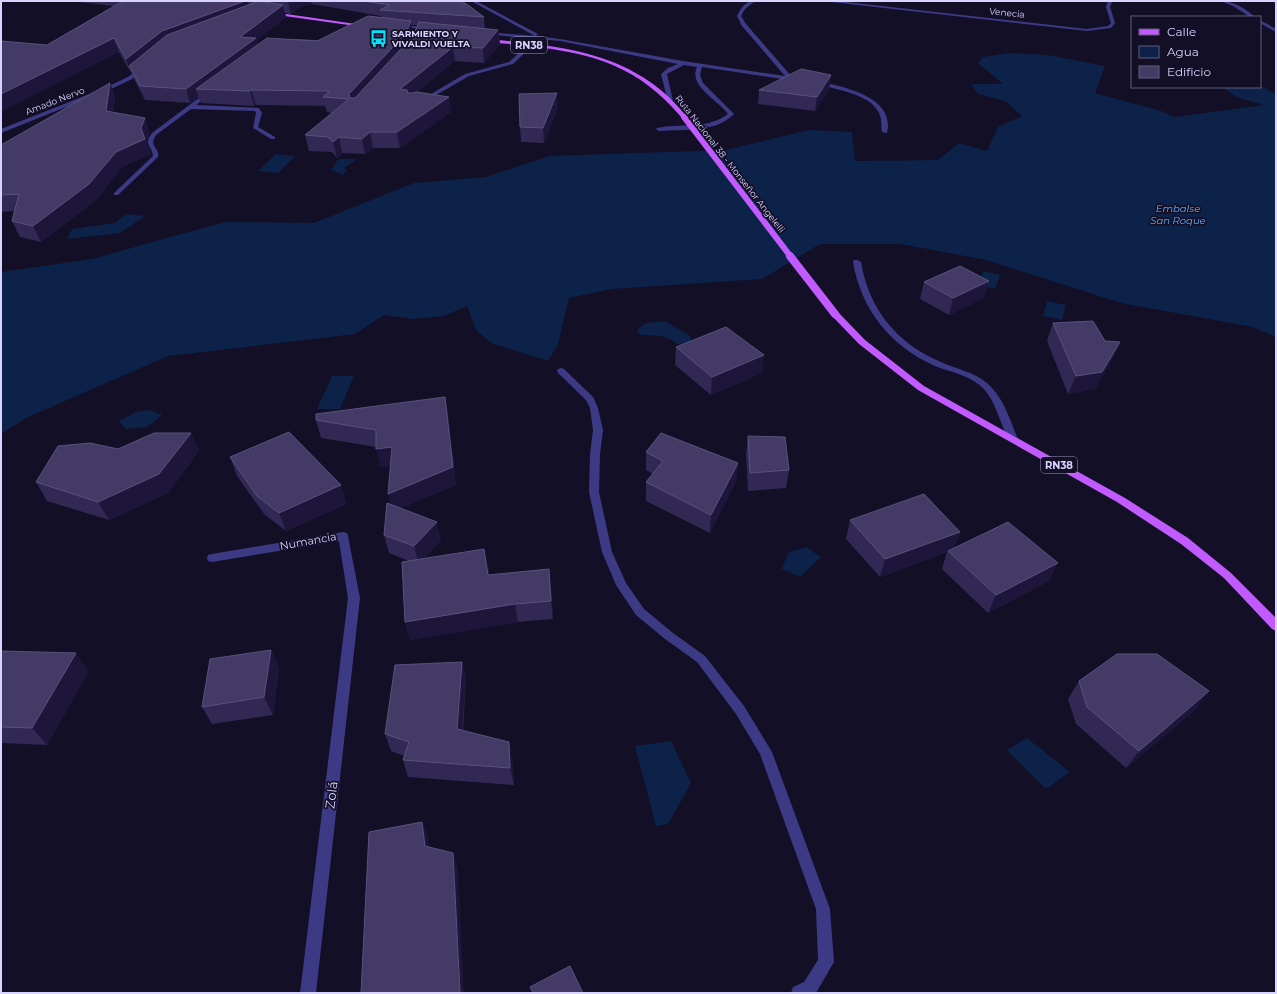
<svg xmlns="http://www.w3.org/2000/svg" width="1277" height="994" font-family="Montserrat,sans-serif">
	<rect width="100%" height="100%" fill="#130f26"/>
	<path fill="#0c2248" d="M1009,53L1048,55L1105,66L1095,93L1161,111L1175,117L1264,105L1236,97L1223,87H1260V85L1276,94V337L1253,327L1121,303L986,260L901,244H820L762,279L612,289L569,298L558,344L548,361L491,343L476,330L467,306L444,316L413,319L384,315L355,334L168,356L26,418L1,434V272L92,259L224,222L314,223L414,183L486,177L549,156L726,150L809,130L852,132L855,161L938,160L959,143L987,151L998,127L1022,116L1005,101L978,94L971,84H1003L978,63L983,57Z
		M276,154L295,156L278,173L258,171Z
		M338,159H357L344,168L347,170L343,175L331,170Z
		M126,214L145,216L120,233L67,239L72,229L115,223Z
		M983,271L1000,275L995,289L978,285Z
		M1047,301L1066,305L1062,320L1043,316Z
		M665,321L690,336L692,343L677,344C662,332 656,338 639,334L637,330L646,323Z
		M332,376H354L340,409H317Z
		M150,410L162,415L147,427L126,429L119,421L136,412Z
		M806,547L821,557L800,577L782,569L788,553Z
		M1027,738L1070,772L1046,789L1007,750Z
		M671,741L691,783L668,824L656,826L635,746Z"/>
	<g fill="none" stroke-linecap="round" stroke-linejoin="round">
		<path fill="#3d3a85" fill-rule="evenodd" d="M529,44L533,45L513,64L469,76L424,102L419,101L465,74L509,62Z
			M561,368L564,369L593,397L598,408L603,430L600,454L599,492L612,552L626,583L644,609L673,633L705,656L744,706L772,752L830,909L834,962L816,993H791L793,987L804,982L818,960L816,909L760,754L736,714L697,662L665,639L636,615L616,585L602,552L589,492L590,454L593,430L590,408L586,400L558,373L557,371L558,369Z"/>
		<path fill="#3d3a85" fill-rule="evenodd" d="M471,1H476L538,34L536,36L560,39L683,61L785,76L742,26L737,16C741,8 745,1 755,1L745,9L741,16L746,24L792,77L799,79L796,81L702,67L700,75L703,83L734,114C716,133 683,129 659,131L656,129L657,128C681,123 707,130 728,114C718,100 688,86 697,67L684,65L667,74L673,101L668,102L661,74L668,68L678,64L560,41L484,34L486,32L535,36Z
			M823,1H837L1087,29L1108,26L1111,23L1106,7L1108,1H1114L1112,2L1110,7L1115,23L1111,28L1087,31Z
			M1221,1C1234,1 1246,9 1255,17H1250L1233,6Z
			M1260,20L1276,29V32L1260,23Z
			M398,25L430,27L432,28L430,29L396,27Z
			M297,39L331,41L333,42L331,43L297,41L279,43L277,42Z
			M143,66L146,68L145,69L132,79L111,89L1,133V129L107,87L128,77Z
			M816,81C841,86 896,96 887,133L882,132C881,126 882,119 879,113C871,94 832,88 814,84V82Z
			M208,91L213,92L196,105L259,108L262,113L258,127L275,137V139H271L253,128L256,113L255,111L191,109L156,135C148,147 160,147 158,157L118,195H114V193L153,156C151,143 143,146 152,133Z
			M854,260H857L861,262C869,309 896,343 941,362C956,369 974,372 987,383C1004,398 1010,420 1018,439L1016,441H1010C999,423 997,402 982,387C969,375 950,372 935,366C890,346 861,309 853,262Z
			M343,532L347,533L348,536L360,598L316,993H300L348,598L339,541L212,562L208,561L207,558L208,555L212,554Z"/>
		<path fill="#c25bff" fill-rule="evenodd" d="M272,12L363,25L365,26L363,27L270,14Z
			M486,39C562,46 636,52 687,117L682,118C638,66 595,54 530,46C515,44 499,44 484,41Z
			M832,312H838L865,340L924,386L1125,498L1188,538L1231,573L1276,618V631L1272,629L1224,578L1181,544L1117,502L918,390L859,344L832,316Z"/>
		<path stroke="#c25bff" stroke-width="6" d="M684,117L791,257"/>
		<path stroke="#c25bff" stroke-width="8" d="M790,256L835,314"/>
	</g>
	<path fill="#312854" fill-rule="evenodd" d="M77,1H461L484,17L485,29L498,30L500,44L484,63L455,61L417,92L449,97L451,112L400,148H373L365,154L342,153L337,158L332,152L309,151L305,135L332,113L327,112L325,106L256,105L254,106L201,103L198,97L190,103L145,100L134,79L132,72L131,73L119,52L47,45L114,6L79,2ZM312,4L381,16V17L317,41L258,44L257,40L286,17L285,13L291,14L300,7ZM412,25H417L413,35Z
		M831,75L829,89L815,111L758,104L759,90Z
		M110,83L115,97L113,113L150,133L146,142L151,154L122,167L96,200L41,242L20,237L12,221L14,211L1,212V145Z
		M558,107L544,143L521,142L520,127Z
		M924,282L984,298L949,315L920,299Z
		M1053,323L1105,341L1120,342L1112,359L1095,389L1068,394L1047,341Z
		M676,347L762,373L711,395L675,365Z
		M445,397L448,415L456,485L401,508L441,540L425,558L488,567L489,575L551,587L553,619L518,622L410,640L405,622L409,561L389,553L384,535L391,504L390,466L381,467L376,447L321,438L316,420Z
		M191,433L199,451L168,493L109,520L47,501L36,482L118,449Z
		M748,436L789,470L786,488L748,491L746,454Z
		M646,452L738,463L736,481L710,533L646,501V482L653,474L646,470Z
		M230,457L341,485L346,504L286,531L264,514L237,476Z
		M850,520L960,532L954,548L1049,581L988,613L942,569L947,552L880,577L846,539Z
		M271,650L279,668L273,715L212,724L202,707Z
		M1,651L89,671L47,745L1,743Z
		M462,662L466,679L463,731L512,759L514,785L408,777L403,760L404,756L391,751L385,734Z
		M1079,681L1196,709L1126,768L1076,724L1068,699Z"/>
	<path fill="#1d163a" d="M245,1H248L251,12L129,66L132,72L131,73L126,59L162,31Z
		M289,1H311L312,4L300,7L291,14L288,2Z
		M283,5L286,17L257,40L260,51L196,89L198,97L190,103L186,89L240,37Z
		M411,21L413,35L409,47L352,109L349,94Z
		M498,30L500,44L484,63L483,48Z
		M114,38L119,52L1,112V94Z
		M453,47L455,61L402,104L400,89Z
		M831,75L829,89L815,111L817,97Z
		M110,83L115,97L111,126L106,111Z
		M251,90L256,105L254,106L250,91Z
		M557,93L558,107L544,143L543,128Z
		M449,97L451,112L400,148L397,132Z
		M145,118L150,133L146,142L151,154L122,167L96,200L41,242L33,226L116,152L141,128Z
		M370,132L373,148L365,154L362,139Z
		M339,137L342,153L337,158L333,142Z
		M989,281L984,298L949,315L953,298Z
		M1120,342L1112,359L1095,389L1068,394L1076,376Z
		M764,355L762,373L711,395L712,377Z
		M445,397L448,415L456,485L393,512L388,494Z
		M191,433L199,451L168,493L109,520L98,502Z
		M392,447L396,465L381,467L376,449Z
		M738,463L736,481L710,533L711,515Z
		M341,485L346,504L286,531L279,513Z
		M437,522L441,540L419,565L414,546Z
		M960,532L954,550L948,551L947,552L880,577L885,559Z
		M484,549L488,567L491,593L488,575Z
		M1058,563L1049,581L988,613L996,595Z
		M549,569L551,587L553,619L551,601Z
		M515,604L518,622L410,640L405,622Z
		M271,650L279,668L273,715L264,697Z
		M76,653L89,671L47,745L32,728Z
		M462,662L466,679L461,746L457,729Z
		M1209,691L1196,709L1126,768L1139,751Z
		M509,742L512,759L514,785L510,768Z
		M422,822L428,838L431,862L425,846Z
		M453,853L458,869L464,993H460Z"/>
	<path fill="#433a66" stroke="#5a527e" d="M123,1H245L162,31L126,59L114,38L1,94V41L47,45Z
		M259,1L283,5L240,37L256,38L186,89L140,86L129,66L167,35Z
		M363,1H461L468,5L484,17L380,10L390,5Z
		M368,16L411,21L406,33L349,94L350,98H355L413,36L419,22L498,30L483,48L453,47L400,89L407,90L408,93H413L417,92L449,97L397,132H370L362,139L339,137L333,142L328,137L305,135L349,99L323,97L330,91L251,90L250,91L196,89L267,38L317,41Z
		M801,69L831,75L817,97L759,90Z
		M110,83L106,111L145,118L141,128L145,139L116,152L89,184L33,226L12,221L19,194L1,195V145Z
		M557,93L543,128L520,127L519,94Z
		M960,266L989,281L953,298L924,282Z
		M1093,321L1105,341L1120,342L1102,372L1076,376L1053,323Z
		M726,327L764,355L712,377L676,347Z
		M445,397L453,467L388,494L392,447L376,449V430L316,420V414Z
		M289,432L341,485L279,513L257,496L230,457Z
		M154,433H191L159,474L98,502L36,482L58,446L90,443L118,449Z
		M661,433L738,463L711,515L646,482L663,461L646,452Z
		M748,436L785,437L789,470L750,473Z
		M924,494L960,532L885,559L850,520Z
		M387,503L437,522L414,546L384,535Z
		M1008,522L1058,563L996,595L948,551Z
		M484,549L488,575L549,569L551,601L515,604L405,622L402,562Z
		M271,650L264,697L202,707L210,659Z
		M1,651L76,653L32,728L1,727Z
		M1117,654H1157L1209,691L1139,751L1087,707L1079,681Z
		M462,662L457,729L509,742L510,768L403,760L409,742L385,734L395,665Z
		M422,822L425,846L453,853L460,993H361L369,832Z
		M570,966L583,993H533L530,987Z"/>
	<defs>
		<symbol id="bus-bare" viewBox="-9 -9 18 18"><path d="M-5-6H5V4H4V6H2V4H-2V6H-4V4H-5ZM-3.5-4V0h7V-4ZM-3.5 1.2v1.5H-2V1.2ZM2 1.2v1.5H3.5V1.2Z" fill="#00e5ff" stroke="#130f26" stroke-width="2.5" paint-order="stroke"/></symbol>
	</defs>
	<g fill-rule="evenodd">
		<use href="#bus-bare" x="366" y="26" width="25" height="25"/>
	</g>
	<g text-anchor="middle" stroke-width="3.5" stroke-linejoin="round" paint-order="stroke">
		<g font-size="9" fill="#d9d4ff" stroke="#130f26">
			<text transform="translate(1007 13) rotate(6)" y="3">Venecia</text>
			<text transform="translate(55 101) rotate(-21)" y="3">Amado Nervo</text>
			<text transform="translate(730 164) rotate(52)" y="3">Ruta Nacional 38 - Monseñor Angelelli</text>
		</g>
		<g font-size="9" font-weight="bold" fill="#d9d4ff" stroke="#130f26" text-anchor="start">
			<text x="392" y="37">SARMIENTO Y<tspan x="392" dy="10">VIVALDI VUELTA</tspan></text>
		</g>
		<g fill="#130f26" stroke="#9e99be" stroke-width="1">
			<rect x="511" y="37" width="36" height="16" rx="3"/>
			<rect x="1041" y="457" width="36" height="16" rx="3"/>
		</g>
		<g font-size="10" font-weight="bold" fill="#d9d4ff">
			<text x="529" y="49">RN38</text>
			<text x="1059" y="469">RN38</text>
		</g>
		<g font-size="10" font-style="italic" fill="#62b6ff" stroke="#130f26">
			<text x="1178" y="212">Embalse<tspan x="1178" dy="12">San Roque</tspan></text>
		</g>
		<g font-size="11" fill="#d9d4ff" stroke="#130f26">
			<text transform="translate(308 541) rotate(-10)" y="4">Numancia</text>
		</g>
		<g font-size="13" fill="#d9d4ff" stroke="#130f26">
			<text transform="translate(331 795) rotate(-83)" y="5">Zolá</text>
		</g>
	</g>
	<rect width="1277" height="994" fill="none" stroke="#d9d4ff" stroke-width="4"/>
	<rect x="1131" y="16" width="130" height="72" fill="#130f26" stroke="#625e7d"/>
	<rect x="1139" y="29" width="20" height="6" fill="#c25bff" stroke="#625e7d"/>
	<text x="1167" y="36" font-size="12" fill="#d9d4ff">Calle</text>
	<rect x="1139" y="46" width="20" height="12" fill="#0c2248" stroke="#625e7d"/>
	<text x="1167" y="56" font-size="12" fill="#d9d4ff">Agua</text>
	<rect x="1139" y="66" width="20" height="12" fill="#433a66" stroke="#625e7d"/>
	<text x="1167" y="76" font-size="12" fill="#d9d4ff">Edificio</text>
</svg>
